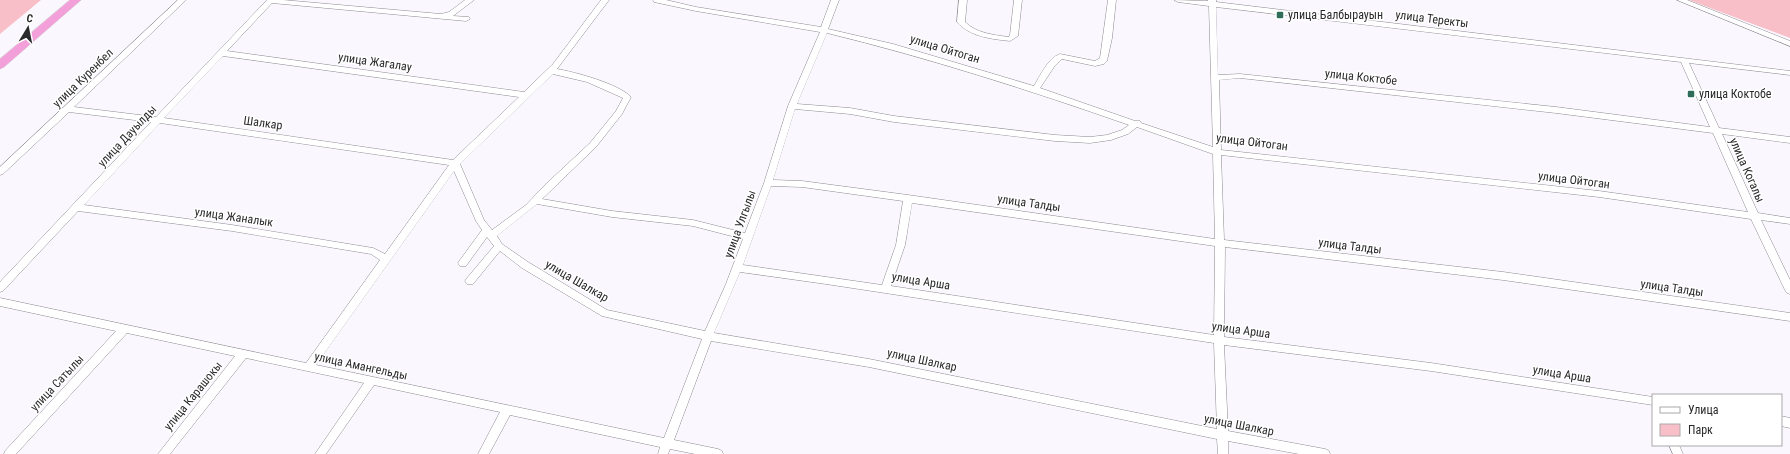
<svg xmlns="http://www.w3.org/2000/svg" width="1790" height="454" font-family="'Roboto Condensed',sans-serif">
	<rect width="100%" height="100%" fill="#fbf7fe"/>
	<path fill="#f9bfc9" d="M0,0H41L0,34Z
		M1689,0H1790V38Z"/>
	<g fill="none" stroke-linecap="round" stroke-linejoin="round">
		<defs>
			<path id="minor" d="M178,0H186L74,107L156,117L267,0H283L441,14L449,12L465,0H474L453,16L469,17L470,19L466,21L272,3L227,51L524,92L553,64L601,0H609L557,69C575,72 619,84 631,97L622,114L596,147L542,199L612,211L693,220L745,233L764,183L788,106L820,32L696,11L654,2L653,0H666L696,7L821,27L831,0H839L828,29L893,44L1034,86C1040,76 1048,58 1060,54L1095,61L1100,58L1108,0H1116L1112,38L1107,61L1104,64L1095,66L1062,59L1054,67L1040,88L1135,121H1140L1141,123L1213,147L1209,6L1178,2L1174,0L1208,1V0H1216V2L1790,71V75L1689,63L1719,128L1790,137V143L1722,134L1758,213L1790,218V224L1761,220L1790,280V294L1787,293L1785,290L1751,219L1599,197L1221,155L1224,240L1503,272L1790,313V321L1503,280L1225,247L1224,337L1431,363L1653,397V405L1431,371L1224,345L1228,431L1325,449L1329,451L1330,454H1299L1228,441V454H1218L1217,439L869,367L711,341L674,440L718,449L722,451L723,454H695L670,449L668,454H658L660,447L510,415L489,454H478L500,412L374,385L326,454H315L364,383L246,358L170,454H158L235,356L127,333L16,454H4L5,451L116,331L0,306V298L306,363L380,260L371,254L232,231L78,211L3,291L0,292V282L151,122L69,112L3,174L0,175V167ZM1216,7L1681,62L1710,127L1556,107L1240,74L1218,75ZM827,33C929,58 1029,90 1129,125L1122,130L1107,135L1090,137L1055,135L894,116L850,108L797,104ZM223,56L519,97L453,160L164,118ZM553,74L587,82L623,98L616,111L590,143L546,184L526,205L492,230L484,220L460,164ZM1240,78L1556,113L1713,133L1748,212L1599,191L1221,150L1219,80ZM795,109L850,114L894,122L1055,141L1090,143L1111,140L1128,134L1137,127L1213,154L1215,239L908,195L802,181L773,180ZM160,123L449,165L385,254L373,248L232,225L84,205ZM454,171L476,221L482,230L460,260L458,263L460,266H466L487,237L494,246L467,278L465,281L467,284H473L500,251L522,268L602,316L702,339L664,438L316,365ZM771,186L802,187L903,201L896,245L882,285L743,265ZM912,203L1215,246L1214,335L891,286L905,245ZM537,204L612,217L693,226L743,239L726,284L705,331L607,310L528,262L502,244L497,236ZM740,272L826,284L1214,343L1217,429L869,359L714,333Z
				M959,0H967L965,22C976,33 993,35 1009,37L1010,35L1014,0H1022L1018,36L1010,41C992,39 970,37 957,22Z
				M1677,0H1687L1790,41V46Z
				M1781,416L1790,418V428L1781,426Z
				M1669,445H1679L1683,454H1673Z"/>
			<path id="highway" d="M70,0H81L4,67L0,69V59Z"/>
		</defs>
		<use href="#minor" stroke="#8c898f" stroke-width="1"/>
		<use href="#highway" stroke="#d4d4d5" stroke-width="1"/>
		<use href="#minor" fill="#fff" fill-rule="evenodd"/>
		<use href="#highway" fill="#f39fd9" fill-rule="evenodd"/>
	</g>
	<g fill="#2f6d5a" stroke="#fff" stroke-width="1.5">
		<rect x="1276" y="11" width="8" height="8" rx="2"/>
		<rect x="1687" y="90" width="8" height="8" rx="2"/>
	</g>
	<g text-anchor="middle" stroke-width="3" stroke-linejoin="round" paint-order="stroke">
		<g font-size="12" fill="#2a292b" stroke="#fff" text-anchor="start">
			<text x="1288" y="19">улица Балбырауын</text>
			<text x="1699" y="98">улица Коктобе</text>
		</g>
		<g font-size="12" fill="#2a292b" stroke="#fff">
			<text transform="translate(1432 19) rotate(7)" y="4">улица Теректы</text>
			<text transform="translate(945 49) rotate(17)" y="4">улица Ойтоган</text>
			<text transform="translate(375 62) rotate(8)" y="4">улица Жагалау</text>
			<text transform="translate(1361 77) rotate(6)" y="4">улица Коктобе</text>
			<text transform="translate(83 78) rotate(-44)" y="4">улица Куренбел</text>
			<text transform="translate(263 123) rotate(8)" y="4">Шалкар</text>
			<text transform="translate(127 136) rotate(-47)" y="4">улица Дауылды</text>
			<text transform="translate(1252 142) rotate(7)" y="4">улица Ойтоган</text>
			<text transform="translate(1747 170) rotate(66)" y="4">улица Когалы</text>
			<text transform="translate(1574 180) rotate(7)" y="4">улица Ойтоган</text>
			<text transform="translate(1029 203) rotate(8)" y="4">улица Талды</text>
			<text transform="translate(234 217) rotate(8)" y="4">улица Жаналык</text>
			<text transform="translate(740 224) rotate(-70)" y="4">улица Улгылы</text>
			<text transform="translate(1350 246) rotate(7)" y="4">улица Талды</text>
			<text transform="translate(577 281) rotate(30)" y="4">улица Шалкар</text>
			<text transform="translate(921 281) rotate(9)" y="4">улица Арша</text>
			<text transform="translate(1672 288) rotate(8)" y="4">улица Талды</text>
			<text transform="translate(1241 330) rotate(8)" y="4">улица Арша</text>
			<text transform="translate(922 360) rotate(12)" y="4">улица Шалкар</text>
			<text transform="translate(361 366) rotate(12)" y="4">улица Амангельды</text>
			<text transform="translate(1562 374) rotate(9)" y="4">улица Арша</text>
			<text transform="translate(57 383) rotate(-47)" y="4">улица Сатылы</text>
			<text transform="translate(193 396) rotate(-51)" y="4">улица Карашокы</text>
			<text transform="translate(1239 425) rotate(11)" y="4">улица Шалкар</text>
		</g>
	</g>
	<rect x="1652" y="394" width="130" height="52" fill="#ffffff" stroke="#aaa9aa"/>
	<rect x="1660" y="407" width="20" height="6" fill="#ffffff" stroke="#aaa9aa"/>
	<text x="1688" y="414" font-size="12" fill="#2a292b">Улица</text>
	<rect x="1660" y="424" width="20" height="12" fill="#f9bfc9" stroke="#aaa9aa"/>
	<text x="1688" y="434" font-size="12" fill="#2a292b">Парк</text>
	<g transform="translate(28 28) rotate(10)" stroke="#ffffff" stroke-width="3" paint-order="stroke">
	<path d="M0-3L7 15L0 10L-7 15Z" fill="#2a292b"/>
	<text y="-6" font-size="11" font-weight="bold" text-anchor="middle" fill="#2a292b">С</text>
	</g>
</svg>
